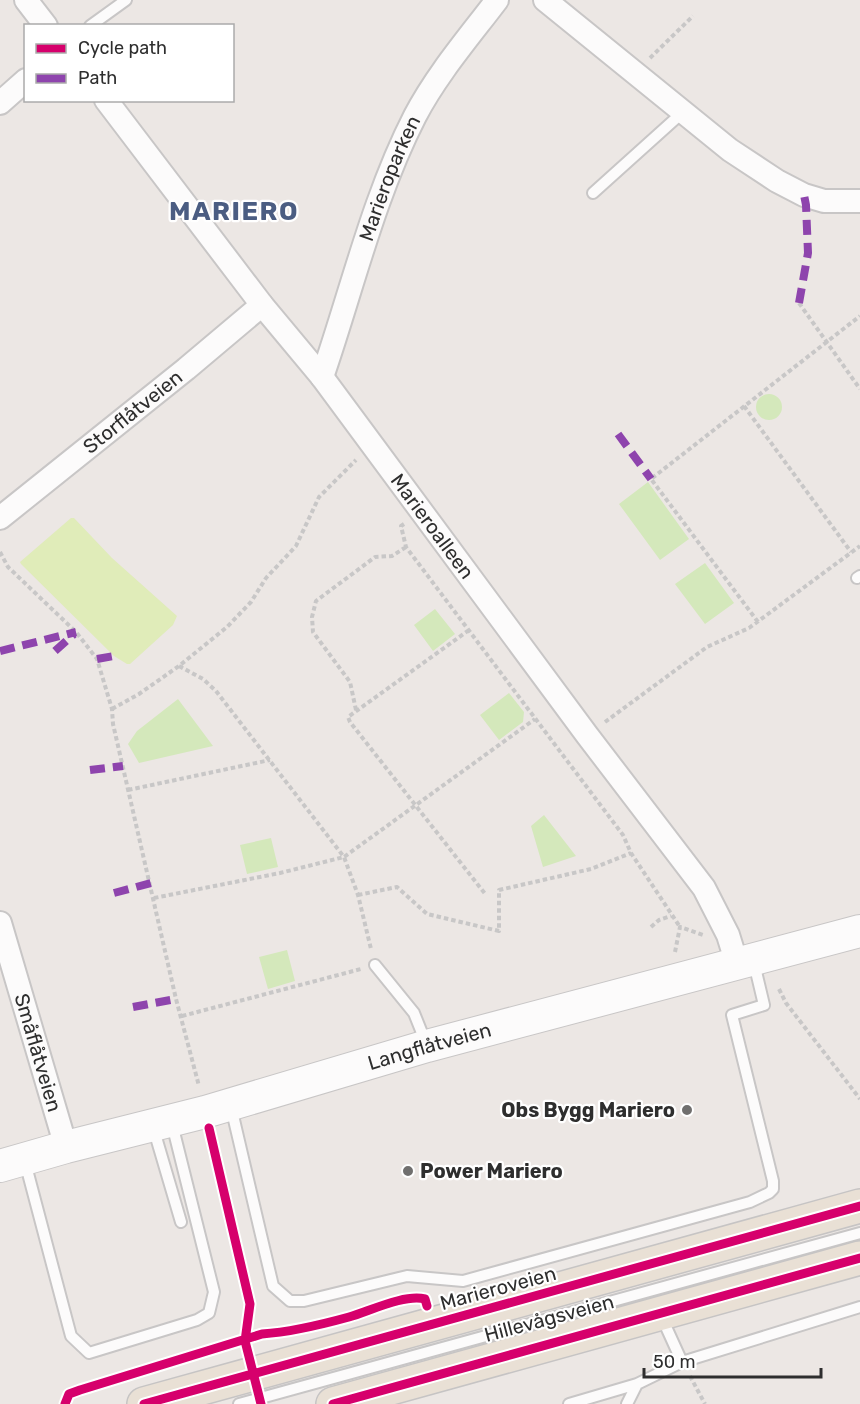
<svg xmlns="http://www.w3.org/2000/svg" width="860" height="1404" font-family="Rubik,sans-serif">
	<rect width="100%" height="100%" fill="#ece7e4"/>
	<path fill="#d4e8bb" d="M756 407a13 13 0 1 1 26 0a13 13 0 1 1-26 0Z
		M648,482L689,539L660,560L619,504Z
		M705,563L734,603L705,624L675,584Z
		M435,609L455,634L433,651L414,625Z
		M509,693L524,712L523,722L499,740L480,715Z
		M178,699L213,746L139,763L128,744L137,731Z
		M544,815L576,856L543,867L531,826Z
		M271,838L278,867L247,874L240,845Z
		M287,950L295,981L268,989L259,957Z"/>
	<path fill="#e0ecb9" d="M71,518H74L112,558L177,616L173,625L130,664H127L114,656L21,564L20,562Z"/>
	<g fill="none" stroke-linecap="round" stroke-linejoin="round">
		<defs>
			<path id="lane" d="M90,26L126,0
				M593,193L683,112
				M857,578L860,576
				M375,965L414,1013L426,1043
				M231,1107L273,1286L290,1301H304L407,1276L463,1281L750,1202L769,1193L773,1189V1181L732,1015L764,1005L754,963
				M153,1127L181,1222
				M25,1162L71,1336L89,1353L197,1320L209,1313L214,1292L172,1124
				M663,1316L667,1329L682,1362
				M239,1404L860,1233
				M569,1404L637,1384L682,1362L860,1307
				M627,1404L637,1384"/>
			<g id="street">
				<path d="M26,0L46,26"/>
				<path d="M545,0L730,150L777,181L804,195L824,201H860"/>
				<path id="s1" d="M106,100L262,305L322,377L587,735L704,888L728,935L737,964"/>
				<path d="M0,103L26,80"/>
				<path id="s2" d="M322,377C352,290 373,198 415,116C437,74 469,37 497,0"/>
				<path id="s3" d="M0,518L186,369L262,305"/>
				<path id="s4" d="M0,923L66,1147"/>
			</g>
			<g id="secondary">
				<path id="s5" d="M0,1166L66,1147L205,1112L427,1046L860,931"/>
			</g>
			<path id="primary" d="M144,1404L860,1206
				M333,1404L860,1258"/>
		</defs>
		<use href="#lane" stroke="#c8c6c6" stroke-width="14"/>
		<use href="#street" stroke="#c8c6c6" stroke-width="26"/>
		<use href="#secondary" stroke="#c8c6c6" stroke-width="34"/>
		<use href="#primary" stroke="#c6c4c4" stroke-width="36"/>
		<path stroke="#c8c7c7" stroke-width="4" stroke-dasharray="4.5 3" stroke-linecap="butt" d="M650,58L693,16
			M799,303L860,389
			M744,406L851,552
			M404,524L401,526L406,547L623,835L631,853L680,927
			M0,552L8,567L76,632L97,659L112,709L113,724L176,999L199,1086
			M758,622L651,479L860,316
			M469,630L348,717L350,722L486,895
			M179,666L203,679L216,691L344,857L535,719
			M112,709L139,694L179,666L227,627L251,602L266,578L296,546L319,497L356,460
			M356,710L350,682L313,632L312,617L316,601L375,557L392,556L406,547
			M605,722L707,647L749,628L860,546
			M128,790L270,760
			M358,895L397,887L427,914L499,931V890L591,869L631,853
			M154,898L280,873L344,857L358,895L371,949
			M651,927L659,920L671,916
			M675,952L680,927L703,935
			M779,989L786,1003L860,1099
			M182,1016L361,969
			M690,1376L705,1404"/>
		<use href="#lane" stroke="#fcfbfb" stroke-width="10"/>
		<use href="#street" stroke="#fcfbfb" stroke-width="22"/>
		<use href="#secondary" stroke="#fcfbfb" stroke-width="32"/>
		<use href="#primary" stroke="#e9e0d5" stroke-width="33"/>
		<path stroke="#8e44ad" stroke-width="8" stroke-dasharray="15 8" stroke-linecap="butt" d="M799,303L808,253L806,205L804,195
			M618,434L651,479
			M0,651L76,632
			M55,651L74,634
			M97,659L114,656
			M90,770L123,766
			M114,893L151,883
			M133,1007L176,999"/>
		<defs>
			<path id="cycleway" d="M209,1128L250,1304L245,1341L261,1404
				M65,1404L69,1394L80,1390L262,1334C291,1332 320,1325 349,1317C370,1311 404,1294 425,1299L427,1306
				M144,1404L860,1206
				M333,1404L860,1258"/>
		</defs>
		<use href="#cycleway" stroke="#fff" stroke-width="13"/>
		<use href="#cycleway" stroke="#d6006c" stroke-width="9"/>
	</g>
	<g fill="#706f6e" stroke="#fff" stroke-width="2">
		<circle cx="687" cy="1110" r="6"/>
		<circle cx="408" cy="1171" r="6"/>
	</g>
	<g text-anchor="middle" stroke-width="4.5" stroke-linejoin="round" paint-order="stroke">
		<g font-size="20" fill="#2e2e2e" stroke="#fff">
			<text dy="7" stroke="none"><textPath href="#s2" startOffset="210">Marieroparken</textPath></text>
			<text dy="7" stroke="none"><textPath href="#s3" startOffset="170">Storflåtveien</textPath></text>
			<text dy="7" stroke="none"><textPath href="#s1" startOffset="537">Marieroalleen</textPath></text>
			<text dy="7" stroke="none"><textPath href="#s5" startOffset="446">Langflåtveien</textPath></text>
			<text dy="7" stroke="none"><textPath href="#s4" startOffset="135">Småflåtveien</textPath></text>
			<text transform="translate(498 1288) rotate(-15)" y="7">Marieroveien</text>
			<text transform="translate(549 1318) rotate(-15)" y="7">Hillevågsveien</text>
		</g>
		<g font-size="20" font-weight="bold" fill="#2e2e2e" stroke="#fff" text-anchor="end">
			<text x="675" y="1117">Obs Bygg Mariero</text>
			<text x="420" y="1178" text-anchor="start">Power Mariero</text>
		</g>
		<g font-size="26" font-weight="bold" letter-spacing="1.5" fill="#4b5d82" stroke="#fff">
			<text x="234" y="220">MARIERO</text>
		</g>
	</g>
	<rect x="24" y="24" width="210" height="78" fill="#ffffff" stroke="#ababab" stroke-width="1.5"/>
	<rect x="36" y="44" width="30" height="9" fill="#d6006c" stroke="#ababab" stroke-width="1.5"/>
	<text x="78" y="54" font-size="18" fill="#2e2e2e">Cycle path</text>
	<rect x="36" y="74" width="30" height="9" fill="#8e44ad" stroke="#ababab" stroke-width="1.5"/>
	<text x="78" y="84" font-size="18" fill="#2e2e2e">Path</text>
	<path d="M644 1368v9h177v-9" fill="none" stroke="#2e2e2e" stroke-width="3"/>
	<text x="653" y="1368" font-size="18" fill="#2e2e2e" stroke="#ffffff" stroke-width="4.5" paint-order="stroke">50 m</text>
</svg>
